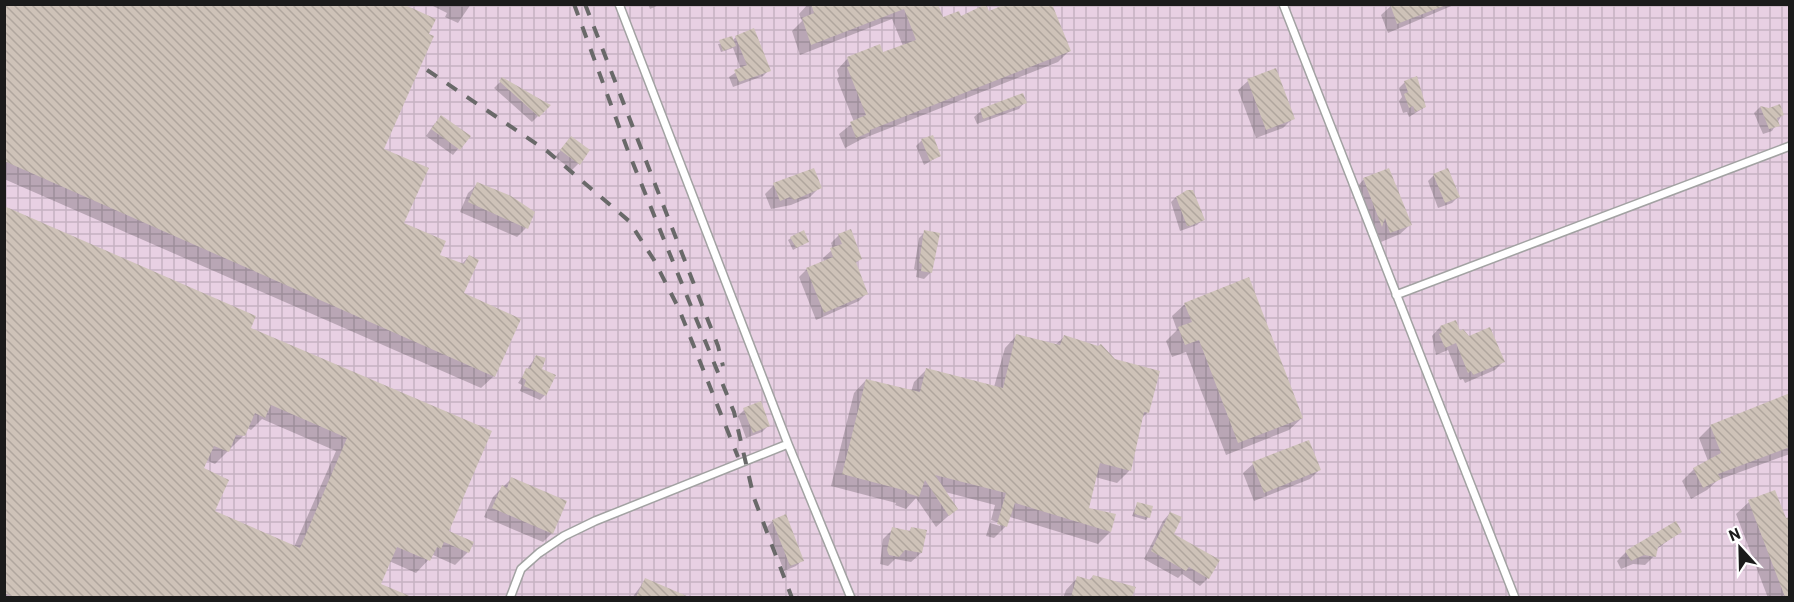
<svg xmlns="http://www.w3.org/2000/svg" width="1794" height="602" font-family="Barlow,sans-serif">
	<defs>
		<pattern id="industrial-grid" width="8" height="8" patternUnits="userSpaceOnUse" patternTransform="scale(1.5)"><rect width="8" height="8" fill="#e8d0e3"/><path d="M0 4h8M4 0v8" fill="none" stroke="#c6b2c2"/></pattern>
		<pattern id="building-back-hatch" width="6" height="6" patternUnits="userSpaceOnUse" patternTransform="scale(1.5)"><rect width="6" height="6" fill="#cec2b8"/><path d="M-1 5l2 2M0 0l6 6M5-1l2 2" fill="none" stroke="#b0a69e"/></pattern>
	</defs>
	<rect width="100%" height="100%" fill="#eee9df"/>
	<path fill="url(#industrial-grid)" d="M5,5H1789V597H5Z"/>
	<path fill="#0003" fill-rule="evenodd" d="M4,4L382,149L402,224L438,255L461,265L469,256L462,294L494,376L481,388L4,179Z
		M429,4H471L458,23L445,17L447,13Z
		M648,4H661L650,9Z
		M808,4H937L943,19L988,13L1069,51L1058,62L862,139L845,148L839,134L854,122L837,79L839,77L837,70L848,58L882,54L903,46L892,19L800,55L792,31L802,21L799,14Z
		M1456,4L1388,33L1381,15L1393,4Z
		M736,37L769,70L763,76L733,87L729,77L741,69L733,48L721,52L718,44L732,41Z
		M1416,78L1425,107L1409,117L1407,112L1403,113L1399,101L1402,97L1399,88L1405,82Z
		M503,79L548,106L532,122L494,88Z
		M1248,81L1293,118L1283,128L1256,138L1238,90Z
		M1025,102L1019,109L977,124L974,117L981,111Z
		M1760,107L1782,115L1772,131L1763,134L1754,113Z
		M435,123L468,136L453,155L426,136Z
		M571,138L578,164L572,170L555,157Z
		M922,140L939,156L924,165L916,146Z
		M1434,175L1458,197L1452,203L1438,208L1428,181Z
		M1364,179L1410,225L1400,234L1381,242L1375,227L1370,229L1355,189Z
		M478,184L526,228L517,237L460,212L468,193Z
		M774,185L820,187L810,197L791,205L771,209L765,194Z
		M1192,191L1203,219L1197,225L1180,231L1171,202L1177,196Z
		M4,208L249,329L468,552L455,565L433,555L416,573L389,561L379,585L409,598H4ZM262,419L336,451L294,547L213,512L202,469L206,460L215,464L244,435L247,428L251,430Z
		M925,232L930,273L924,279L916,277L917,270L914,269L919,238Z
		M839,235L860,259L855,264L867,293L859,301L816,320L799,277L807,269L824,262L823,258L833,249L831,243Z
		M791,238L807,242L793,250L788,240Z
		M1185,304L1302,418L1289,430L1226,455L1186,352L1172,357L1166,341L1177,330L1172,316Z
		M1455,322L1459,333L1503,362L1495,370L1465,383L1463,379L1460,380L1448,350L1436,355L1432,336L1440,327Z
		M1017,335L1055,345L1064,337L1148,412L1141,419L1129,471L1117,483L1095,477L1087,509L1110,532L1098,544L1010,517L1006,526L994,538L986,536L990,523L1000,526V523L991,520L995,505L945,492L956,509L936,527L916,498L906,509L895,505L896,503L831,486L854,393L866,380L911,392L914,382L926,370L994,387L1005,348Z
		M536,356L545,395L540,400L520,391L522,385L518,383Z
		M1790,395V454L1718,480L1707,490L1691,499L1682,481L1694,469L1708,461L1699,438L1711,426Z
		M744,410L769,425L762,432L746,438L738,416Z
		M1253,464L1319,470L1310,479L1254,501L1243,473Z
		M511,479L552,533L543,542L484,517L493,497Z
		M1749,502L1785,520L1790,519V598H1768L1736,514Z
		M1137,504L1148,517L1146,520L1132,516Z
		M1170,513L1172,535L1208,578L1200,586L1182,574L1178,578L1144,559L1163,521Z
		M773,521L802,560L796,566L784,571L767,527Z
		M893,529L908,532L911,529L921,553L911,562L895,559L888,566L880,564L883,539Z
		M1680,531L1656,550L1654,556L1645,565L1633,564L1621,569L1617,561L1626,552Z
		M1093,576L1134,588L1131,598H1063L1066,590L1077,578L1088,581Z
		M645,580L684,597V598H632Z"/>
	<path fill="url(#building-back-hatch)" fill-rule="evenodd" d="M4,4H403L436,19L429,34L434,36L384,149L429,168L404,223L446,241L440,255L464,264L469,255L479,260L464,293L521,319L495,377L4,161Z
		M811,4H938L943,17L959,11L961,16L986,4L989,11L1006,4H1052L1071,51L870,130V132L856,138L850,122L866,115L847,67L850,66L847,57L880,44L883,52L916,40L904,9L811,45L802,18L814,13Z
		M1390,4H1446V5L1397,24Z
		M754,28L771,71L739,82L734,70L747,65L735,36Z
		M732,36L736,46L723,51L719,40Z
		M1276,68L1295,119L1266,130L1247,79Z
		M1417,76L1426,107L1415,112L1413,106L1409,108L1404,94L1408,92L1404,81Z
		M502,77L545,102L551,105L539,117L499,81Z
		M1023,93L1027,103L983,119L980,109Z
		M1780,104L1784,115L1777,118L1780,126L1769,129L1760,106L1769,108Z
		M441,115L471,136L460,150L431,129Z
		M933,135L941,156L930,161L921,139Z
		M571,136L590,150L580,165L560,150Z
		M814,168L822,188L794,200L790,197L780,201L773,183Z
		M1389,168L1412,225L1390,233L1385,218L1382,227L1363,178Z
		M1448,168L1460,197L1445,203L1433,174Z
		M477,182L511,196L535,212L528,229L468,202Z
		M1187,190H1193L1205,220L1190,226H1187L1176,197Z
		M4,206L256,316L251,328L492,431L449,531L474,542L469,553L444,542L441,549L437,547L430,561L397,547L381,584L412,597H14L4,593ZM271,405L347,438L300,548L215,511L229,480L204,468L214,446L229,452L236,435L245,436L255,413L265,418Z
		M851,229L862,259L856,262L868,294L824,313L806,268L833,257L830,248L842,244L838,234Z
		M804,230L809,242L796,248L790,237Z
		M924,230L940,233L932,273L921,271L922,264L919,263Z
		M1249,277L1303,418L1238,443L1199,340L1185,345L1178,327L1192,322L1184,303Z
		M1456,320L1460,331L1463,329L1469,336L1490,327L1505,362L1473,375L1471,371L1468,373L1456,343L1445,348L1439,334L1442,332L1440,326Z
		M1016,334L1060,345L1064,335L1098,346L1101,344L1115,359L1160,371L1149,413L1144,412L1131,471L1100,463L1089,508L1116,514L1111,532L1015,503L1007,527L997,524L1006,493L935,475L958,509L949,516L925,480L919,497L907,493V491L842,474L866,379L920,392L926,368L1003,388Z
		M536,355L546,358L542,369L556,375L546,396L524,386L526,380L522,378L526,368L530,369Z
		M1790,393V447L1718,474L1721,479L1703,488L1693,468L1721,453L1710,425Z
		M761,401L770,426L753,433L743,408Z
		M1309,440L1321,470L1264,493L1252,462Z
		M511,477L567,501L553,534L492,508L502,485L507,488Z
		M1775,490L1786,518L1790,517V597H1785L1748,500Z
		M1137,502L1153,506L1150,518L1134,514Z
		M1170,512L1182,517L1174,534L1220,560L1209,579L1189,567L1186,571L1151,551Z
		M786,514L804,561L790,566L772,520Z
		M1676,521L1682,532L1658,547L1656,557L1644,555L1631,561L1625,551Z
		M892,527L910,531L911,527L927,530L922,553L905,550L899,557L889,555L887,550Z
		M1093,575L1136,587L1132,597H1071L1077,576L1091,580Z
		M645,578L689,597H636Z"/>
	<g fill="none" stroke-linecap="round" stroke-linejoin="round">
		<defs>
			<path id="service" d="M619,4L788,444L851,598
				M1283,4L1515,598
				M1396,295L1790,146
				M510,598L521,569L539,553L564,536L595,521L788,444"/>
		</defs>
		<use href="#service" stroke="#a2a2a2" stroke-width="10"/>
		<use href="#service" stroke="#fff" stroke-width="7"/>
		<path stroke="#696969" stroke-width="4" stroke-dasharray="12 12" stroke-linecap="butt" d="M574,4L628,151L734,412L754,498L792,598
			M585,4L718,346L723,366
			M427,70L547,151L629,221L654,260L679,309L738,457"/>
	</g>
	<rect width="1794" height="602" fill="none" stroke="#1b1b1b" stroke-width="12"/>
	<g transform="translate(1740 548) rotate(338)" stroke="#ffffff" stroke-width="4.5" paint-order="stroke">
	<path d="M0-4.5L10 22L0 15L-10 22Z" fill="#1b1b1b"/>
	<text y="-9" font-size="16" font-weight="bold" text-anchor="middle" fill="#1b1b1b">N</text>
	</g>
</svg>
